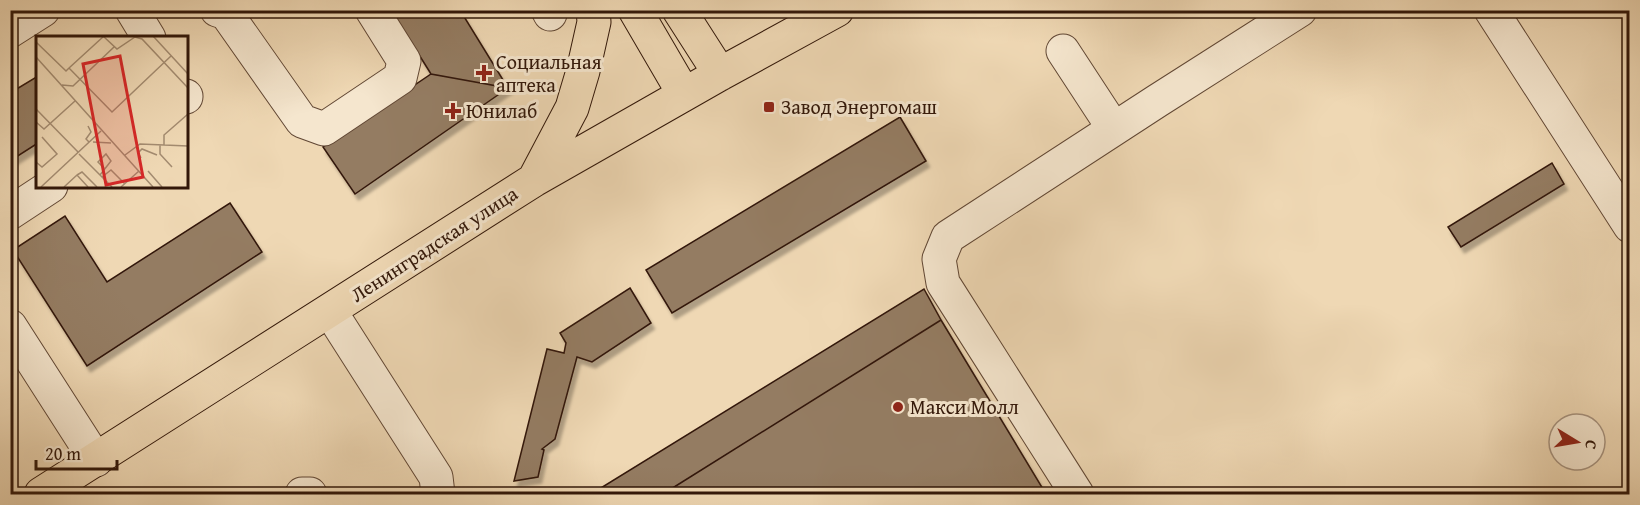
<svg xmlns="http://www.w3.org/2000/svg" width="1640" height="505" font-family="'Gentium Book Plus',serif">
	<defs>
		<filter id="shadow"><feDropShadow dx="3.5" dy="6" stdDeviation="1.5" flood-color="#0004"/></filter>
	</defs>
	<rect width="100%" height="100%" fill="#efd8b4"/>
	<filter id="stains"><feTurbulence type="fractalNoise" baseFrequency=".00333" numOctaves="4"/><feColorMatrix values="0 0 0 0 .2 0 0 0 0 .09 0 0 0 0 .02 0 0 0 .5 -.17"/></filter>
	<radialGradient id="worn" r=".72"><stop offset=".6" stop-color="#630" stop-opacity="0"/><stop offset="1" stop-color="#630" stop-opacity=".3"/></radialGradient>
	<path fill="#947b62" stroke="#321709" stroke-width="1.5" filter="url(#shadow)" d="M391,10H460L508,88L431,74Z
		M431,74L508,88L355,194L323,147Z
		M38,76V143L10,161V93Z
		M900,117L926,161L672,313L646,270Z
		M1552,163L1564,184L1461,247L1448,227Z
		M230,203L262,252L87,366L13,250L65,216L107,282Z
		M630,288L651,323L592,362L577,357L555,439L542,449L544,450L538,477L514,481L547,349L564,353L566,343L560,333Z
		M924,289L941,320L663,494H591Z
		M941,320L1046,494H663Z"/>
	<g fill="none" stroke-linecap="round" stroke-linejoin="round">
		<defs>
			<path id="minor" d="M132,10L149,38
				M217,10L226,13L302,121L324,129L400,78L404,61L372,10
				M548,10L550,14
				M1491,10L1630,226
				M10,31L43,10
				M1063,51L1114,129
				M186,96V97
				M10,213L51,186
				M330,311L436,477L438,494
				M10,326L96,460
				M302,494H310
				M1077,494L943,283L939,259L948,237L1157,101L1300,10"/>
			<path id="major" d="M635,10L684,94
				M679,10L720,74
				M534,180L572,108L583,71L594,22L593,10
				M41,494L534,180L720,74L837,10"/>
		</defs>
		<use href="#minor" stroke="#614734" stroke-width="35"/>
		<use href="#major" stroke="#321709" stroke-width="35"/>
		<use href="#minor" stroke="#f5e6ce" stroke-width="33"/>
		<use href="#major" stroke="#efd8b4" stroke-width="33"/>
	</g>
	<g fill="#8f2418" stroke="#f5e6ce" stroke-width="2">
		<path d="M481 64h6v6h6v6h-6v6h-6v-6h-6v-6h6z"/>
		<rect x="763" y="101" width="12" height="12" rx="3"/>
		<path d="M450 102h6v6h6v6h-6v6h-6v-6h-6v-6h6z"/>
		<circle cx="898" cy="407" r="6"/>
	</g>
	<g text-anchor="middle" stroke-width="6" stroke-linejoin="round" paint-order="stroke">
		<g font-size="20" fill="#321709" stroke="#f5e6ce" text-anchor="start">
			<text x="496" y="69">Социальная<tspan x="496" dy="23">аптека</tspan></text>
			<text x="781" y="114">Завод Энергомаш</text>
			<text x="466" y="118">Юнилаб</text>
			<text x="910" y="414">Макси Молл</text>
		</g>
		<g font-size="20" fill="#321709" stroke="#f5e6ce">
			<text transform="translate(434 244) rotate(-33)" y="7">Ленинградская улица</text>
		</g>
	</g>
	<g transform="translate(36 36)">
		<rect width="152" height="152" fill="#efd8b4"/>
		<path fill="none" stroke="#a38b70" stroke-width="1.5" d="M67,0L81,13L99,1L106,3L152,52M117,0L152,38M0,6L30,35L33,32L76,76L135,20M0,21L117,151M33,32L68,0M26,49L37,50L78,11M0,73L42,116M0,86L8,93L39,65M52,90L55,96L50,103L53,106M57,106L75,107M124,109V118L136,131M128,109V99L152,78M43,118L76,151M89,119L104,108L152,110M105,122L102,117L106,113L121,119M0,126L6,131L21,118L6,101M112,135L126,151M41,139L46,136L61,151M64,139L75,125L70,118L62,126L68,132M66,141L75,134L89,148M5,151L65,95M28,151L41,139L52,151M85,151L103,135"/>
		<path fill="#d62828" fill-opacity="0.15" stroke="#d62828" stroke-width="3" d="M84,20L107,141L70,149L47,28Z"/>
		<rect width="152" height="152" fill="none" stroke="#321709" stroke-width="3"/>
	</g>
	<rect width="1640" height="505" fill="none" stroke="#efd8b4" stroke-width="36"/>
	<rect x="12" y="12" width="1616" height="481" fill="none" stroke="#321709" stroke-width="3"/>
	<rect x="18" y="18" width="1604" height="469" fill="none" stroke="#321709" stroke-width="1.5"/>
	<g transform="translate(1577 442) rotate(101)"><circle r="28" fill="#f5e6ce" stroke="#a7937f" stroke-width="1.5"/>
	<path d="M0-4.5L10 22L0 15L-10 22Z" fill="#8f2418"/>
	<text y="-9" font-size="16" font-weight="bold" text-anchor="middle" fill="#321709">С</text>
	</g>
	<path d="M36 460v9h81v-9" fill="none" stroke="#321709" stroke-width="3"/>
	<text x="45" y="460" font-size="18" fill="#321709" stroke="#f5e6ce" stroke-width="4.5" paint-order="stroke">20 m</text>
	<rect width="100%" height="100%" filter="url(#stains)"/>
	<rect width="100%" height="100%" fill="url(#worn)"/>
</svg>
